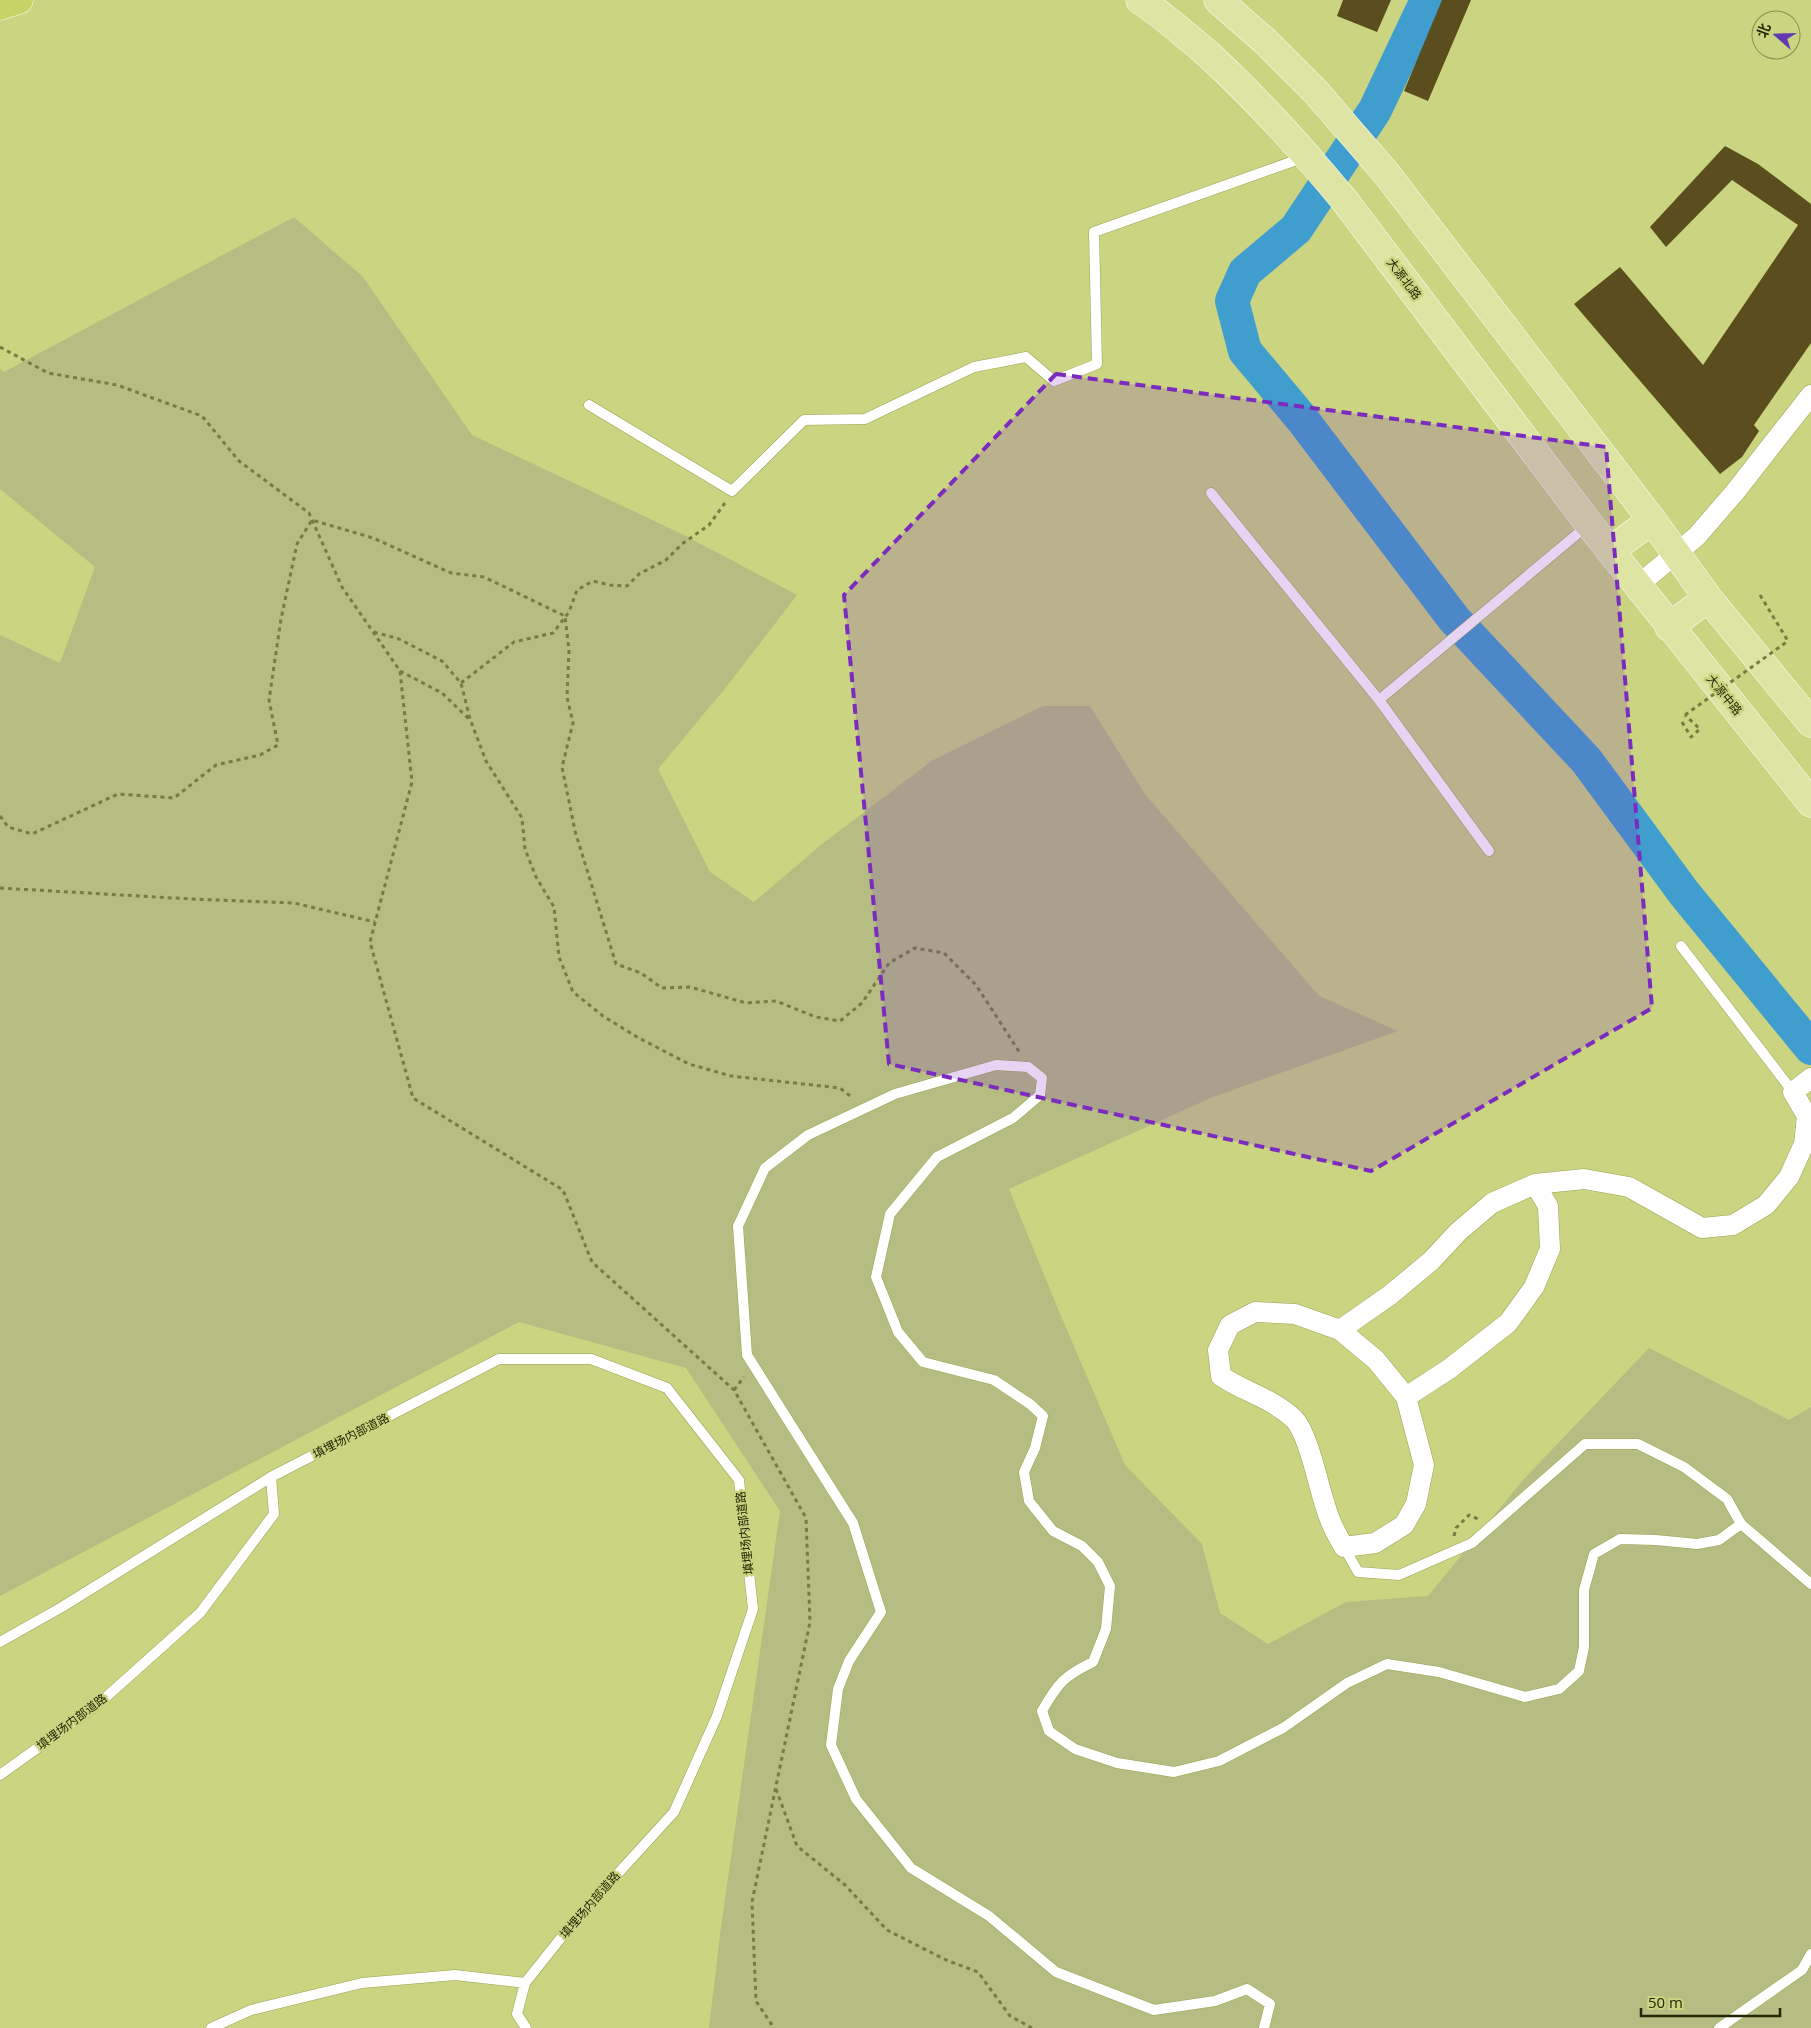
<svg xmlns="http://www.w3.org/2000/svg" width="1811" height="2028" font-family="'Open Sans','Noto Sans SC',sans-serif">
	<rect width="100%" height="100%" fill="#cad481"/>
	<path fill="#b5bd82" d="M294,217L363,277L472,435L684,535L797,595L727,686L658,769L710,872L754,902L822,844L933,760L1043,706H1090L1145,794L1319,996L1398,1031L1213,1097L1009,1189L1058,1309L1125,1465L1202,1544L1220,1613L1268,1644L1346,1602L1428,1596L1524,1479L1649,1348L1789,1420L1811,1407V2028H709L721,1927L780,1511L686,1368L519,1322L0,1596V635L60,663L95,567L0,489V368L4,372Z"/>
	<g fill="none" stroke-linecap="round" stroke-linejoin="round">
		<path stroke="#409ece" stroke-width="34" d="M1427,0L1375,110L1296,229L1245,272L1232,301L1245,351L1302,419L1454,619L1586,760L1684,893L1811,1048"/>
	</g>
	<path fill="#5b4e1e" d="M1343,0H1391L1377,32L1337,16Z
		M1442,0H1471L1428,101L1404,91Z
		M1725,146L1758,164L1811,204V343L1754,425L1759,431L1742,457L1720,474L1574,304L1620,267L1703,365L1798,225L1732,180L1666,247L1650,227Z"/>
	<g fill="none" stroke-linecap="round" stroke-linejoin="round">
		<defs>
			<path id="lane" d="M589,405L732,491L804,420L865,419L974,367L1026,357L1054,381L1097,364L1094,232L1305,157
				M1211,493L1379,700L1489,851
				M1379,700L1588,525
				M1681,946L1793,1092
				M1344,1547L1358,1572L1399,1575L1472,1543L1585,1444H1638L1684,1467L1727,1499L1741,1524L1811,1584
				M0,1642L62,1607L271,1477L499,1359H591L667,1388L739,1480L753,1609L717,1716L674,1812L572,1924L525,1983L517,2014L526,2028
				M0,1775L96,1706L200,1613L274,1514L271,1477
				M211,2028L251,2010L362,1983L455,1975L525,1983
				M1264,2028L1270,2004L1247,1989L1215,2001L1154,2010L1056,1972L989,1916L911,1868L856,1799L831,1745L838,1689L849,1661L881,1612L853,1523L747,1355L738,1226L765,1168L808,1135L895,1094L996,1065L1028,1067L1042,1078L1040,1095L1013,1118L937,1157L890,1214L876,1277L898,1332L923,1362L994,1380L1030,1404L1043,1416L1035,1448L1024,1472L1029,1501L1053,1531L1082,1546L1098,1562L1110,1586L1106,1629L1093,1662C1064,1676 1058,1683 1042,1711L1049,1731L1075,1749L1117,1763L1174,1772L1219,1761L1283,1728L1347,1683L1387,1664L1439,1672L1525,1697L1559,1689L1579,1671L1584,1647V1590L1594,1554L1620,1539L1656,1540L1697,1544L1719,1540L1741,1524
				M1719,2028L1802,1970L1811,1954"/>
			<path id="street" d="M1637,586L1697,536L1735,492L1811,395
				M1255,1312L1295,1314L1340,1330L1376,1360L1406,1397L1424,1465L1416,1504L1404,1525L1375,1543L1344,1547C1336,1534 1329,1520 1325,1505C1318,1484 1308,1433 1294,1419C1272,1398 1244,1392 1221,1376L1218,1350L1230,1325Z
				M1340,1330L1390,1295L1431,1261L1458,1232L1492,1203L1535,1184L1584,1179L1629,1187L1702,1228L1733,1225L1766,1205L1789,1177L1804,1144L1807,1116L1793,1092L1811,1078
				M1406,1397L1449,1369L1508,1323L1534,1287L1550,1249L1548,1206L1535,1184"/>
			<path id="primary" d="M1140,0C1164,16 1187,36 1209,55C1258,100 1302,149 1345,201L1589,524L1811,803
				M1218,0L1266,42L1316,92L1386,173L1652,520L1708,598L1811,723
				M1610,551L1652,520
				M1669,627L1708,598"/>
			<path id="highway" d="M0,6L19,0"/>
		</defs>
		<use href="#lane" stroke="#9aa351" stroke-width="11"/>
		<use href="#street" stroke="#9aa351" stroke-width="21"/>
		<use href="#primary" stroke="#fff" stroke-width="29"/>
		<use href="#highway" stroke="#fff" stroke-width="29"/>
		<path stroke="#767d42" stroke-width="3" stroke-dasharray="4 4" stroke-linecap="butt" d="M0,347L48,373L117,385L202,416L239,461L309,513L342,587L400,671L412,782L370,942L413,1098L563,1190L592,1262L734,1390L806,1518L810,1622L752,1902L756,2001L774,2028
			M1760,595L1788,641
			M374,632L399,639L442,661L461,683L470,719L486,761L522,818L525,849L536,877L554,907L559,957L573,992L603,1016L637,1037L689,1064L731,1076L840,1088L853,1098
			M400,671L442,693L469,719
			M461,683L514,642L553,633L569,612L577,590L593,581L610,585L627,586L639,574L666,560L682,544L709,525L725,503
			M1682,722L1691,737L1700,729L1685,715
			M0,816L8,827L32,834L118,794L174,798L216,765L260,755L278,745L269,700L281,619L297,544L312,520L373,538L451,573L484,577L565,616L569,650L567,697L573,723L562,767L575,831L616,964L641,973L662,988L690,987L746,1003L776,1001L816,1017L840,1021L862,1003L889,963L915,948L944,953L976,985L1020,1053
			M0,888L191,899L294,903L375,922
			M734,1390L744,1377
			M1454,1536L1456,1528L1469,1515L1478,1519
			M776,1789L797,1846L845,1885L887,1930L946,1960L978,1972L1010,2016L1032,2028"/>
		<use href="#lane" stroke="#fff" stroke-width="10"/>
		<use href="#street" stroke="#fff" stroke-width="20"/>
		<use href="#primary" stroke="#dee5a4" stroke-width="28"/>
		<use href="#highway" stroke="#c8d467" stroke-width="28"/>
		<path stroke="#767d42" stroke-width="3" stroke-dasharray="4 4" stroke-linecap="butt" d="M1685,715L1788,641"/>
	</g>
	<path fill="#7b2cbf" fill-opacity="0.2" stroke="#7b2cbf" stroke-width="4" stroke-dasharray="10 6" stroke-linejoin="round" d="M1056,374L1606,447L1652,1008L1371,1171L889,1064L844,595Z"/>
	<g text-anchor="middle" stroke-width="5" stroke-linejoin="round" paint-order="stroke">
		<g font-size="12" fill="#232704" stroke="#cad481">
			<text transform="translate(1404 279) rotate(53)" y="4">大源北路</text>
			<text transform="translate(1724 695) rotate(51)" y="4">大源中路</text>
			<text transform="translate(351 1436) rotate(-27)" y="4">填埋场内部道路</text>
			<text transform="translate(745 1533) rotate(-96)" y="4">填埋场内部道路</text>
			<text transform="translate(72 1722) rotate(-37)" y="4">填埋场内部道路</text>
			<text transform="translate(590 1905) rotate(-49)" y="4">填埋场内部道路</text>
		</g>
	</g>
	<g transform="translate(1776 35) rotate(290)"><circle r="24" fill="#cad481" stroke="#878f4f"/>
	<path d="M0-4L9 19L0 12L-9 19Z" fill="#6339b1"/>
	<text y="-8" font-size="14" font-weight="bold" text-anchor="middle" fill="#232704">北</text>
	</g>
	<path d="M1641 2008v8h139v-8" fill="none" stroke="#232704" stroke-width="2.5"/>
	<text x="1648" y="2008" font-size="15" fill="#232704" stroke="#cad481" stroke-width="4" paint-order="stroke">50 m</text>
</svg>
